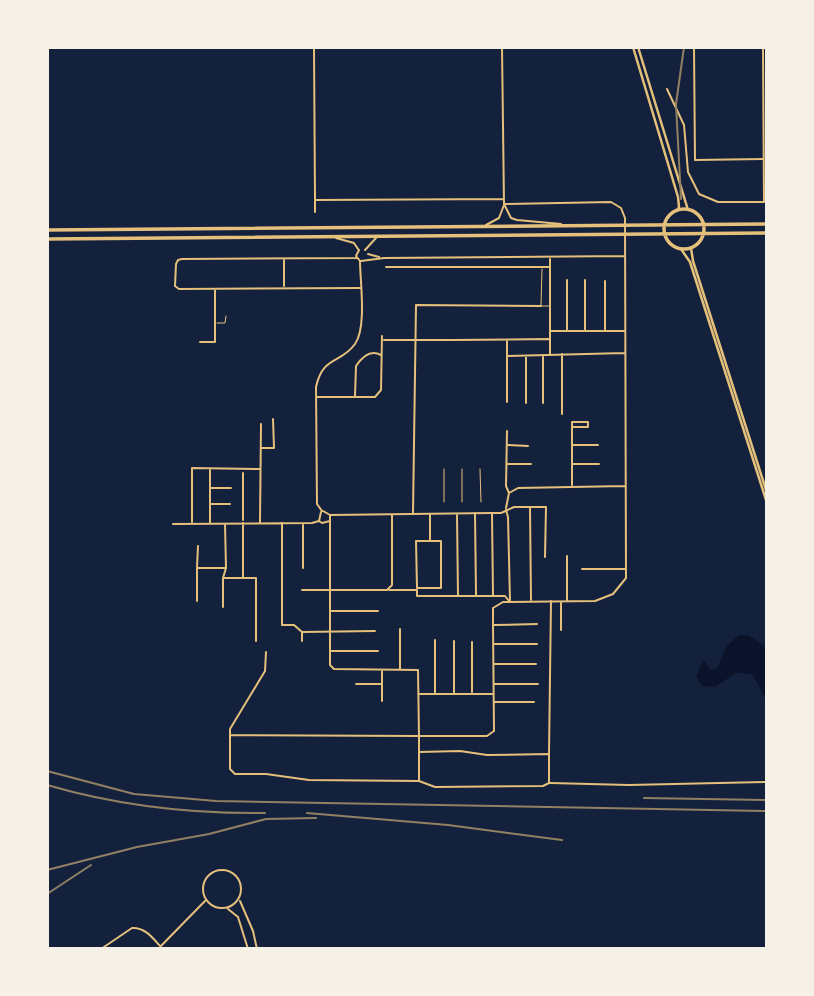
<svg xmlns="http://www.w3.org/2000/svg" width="814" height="996" font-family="'Fira Sans',sans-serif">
	<rect width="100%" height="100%" fill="#14213d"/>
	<path fill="#0b132b" d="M739,635H748L764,646L767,656V701L752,674L736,673L715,687L702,686L696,677L703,660L711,670L717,668L727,646Z"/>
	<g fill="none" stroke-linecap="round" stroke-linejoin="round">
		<path stroke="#e5c07b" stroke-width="1" d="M542,269L541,306H549
			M217,323H225L226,316
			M444,469V502
			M462,469V502
			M480,469L481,502"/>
		<path stroke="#e5c07b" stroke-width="2" d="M694,47L695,160L763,159
			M384,340H452
			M530,508L531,600
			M413,513L416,305L541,306
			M475,513L476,595
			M492,514L493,596
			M457,515L458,596
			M243,520V473
			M430,541H416L417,588H441V541H430V515
			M389,590H417V596H505L509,601
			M549,753L551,601"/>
		<path stroke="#e5c07b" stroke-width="2" d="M314,47L315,200L504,199
			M502,47L504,204L511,218L517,220L561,224
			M667,89L684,125L688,172L699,194L718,202H764L763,47
			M315,212V201
			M486,225L499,218L504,205
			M336,238L354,243L358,249
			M365,250L376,238
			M368,254L379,257
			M357,258L182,259L178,260L176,264L175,286L179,289L360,288
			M284,260V286
			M361,261L384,258L625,256
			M386,267H550
			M567,280V330
			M585,280V330
			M605,281V330
			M551,331H625
			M453,340L549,339
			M507,341V402
			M200,342H215V289
			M550,355V259
			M507,356L625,353
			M543,356V403
			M526,357V403
			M355,396L356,366C362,357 370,349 381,355
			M317,397H375L381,390L382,336
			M562,414V354
			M573,427H588V423
			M508,445L528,446
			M573,445H598
			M261,448H274L273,419
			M507,464H531
			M573,464H599
			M572,485V422H588
			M211,488H231
			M509,493L518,488L625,486
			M211,504H230
			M506,508L509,493L506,486L507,431
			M506,510L508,517L510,601
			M322,511L317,504L316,387C323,355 341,364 355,344C367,327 360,281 360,261L356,256L359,250
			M323,511L330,515L492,513H501L514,507H546L545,557
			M321,512L319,521L322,523L330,521V515
			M192,522V468L260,469
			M260,522L261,424
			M210,523V469
			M243,523V578H256V641
			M282,523V625H294L302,632L375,631
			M173,524L312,523L319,521
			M567,556V600
			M197,567L198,546
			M303,568V524
			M582,569H625
			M223,578L226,568L225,524
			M302,590H387L392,585V515
			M197,601V568H226
			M223,607V578H242
			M331,611H378
			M494,625L537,624
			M400,629V669
			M561,630V602
			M302,633V641
			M435,640V693
			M454,641V693
			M494,644H537
			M331,651H378
			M266,652L265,671L230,729V769L235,774H266L309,780L419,781L435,787L543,786L549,783V754L487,755L460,751L419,752V781
			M494,664H536
			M356,684H381
			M494,684H538
			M472,692V642
			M420,694H492
			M382,701V670
			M495,702H534
			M230,735L419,736L418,670L334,669L330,665V521
			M419,752V736H487L494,731L493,625V608L503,602L595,601L613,594L626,578L625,218L621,208L611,202L504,204
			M550,783L629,785L767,782
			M203 889a19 19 0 1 1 38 0a19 19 0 1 1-38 0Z
			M240,901L253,931L257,949
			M228,909L238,917L248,949
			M101,949L132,928C146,927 154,940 163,949
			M158,949L205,901"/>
		<path stroke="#e5c07b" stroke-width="2.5" d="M633,47L678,197L679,207L677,211
			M638,47L688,210
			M691,248L693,261L767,493
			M681,249L690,262L767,503"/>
		<path stroke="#e5c07b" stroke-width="3.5" d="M664 229a20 20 0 1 1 40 0a20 20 0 1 1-40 0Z
			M47,230L767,224
			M47,239L767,233"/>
		<path stroke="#918062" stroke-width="2" d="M681,199L676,104L684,47
			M47,771L134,794L216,801L767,811
			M47,785C119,806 191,814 265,813
			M644,798L767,800
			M307,813L448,825L562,840
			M47,870L137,847L209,834L266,819L316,818
			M47,894L91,865"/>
	</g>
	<rect width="814" height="996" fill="none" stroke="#f6f1e7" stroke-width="98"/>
</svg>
